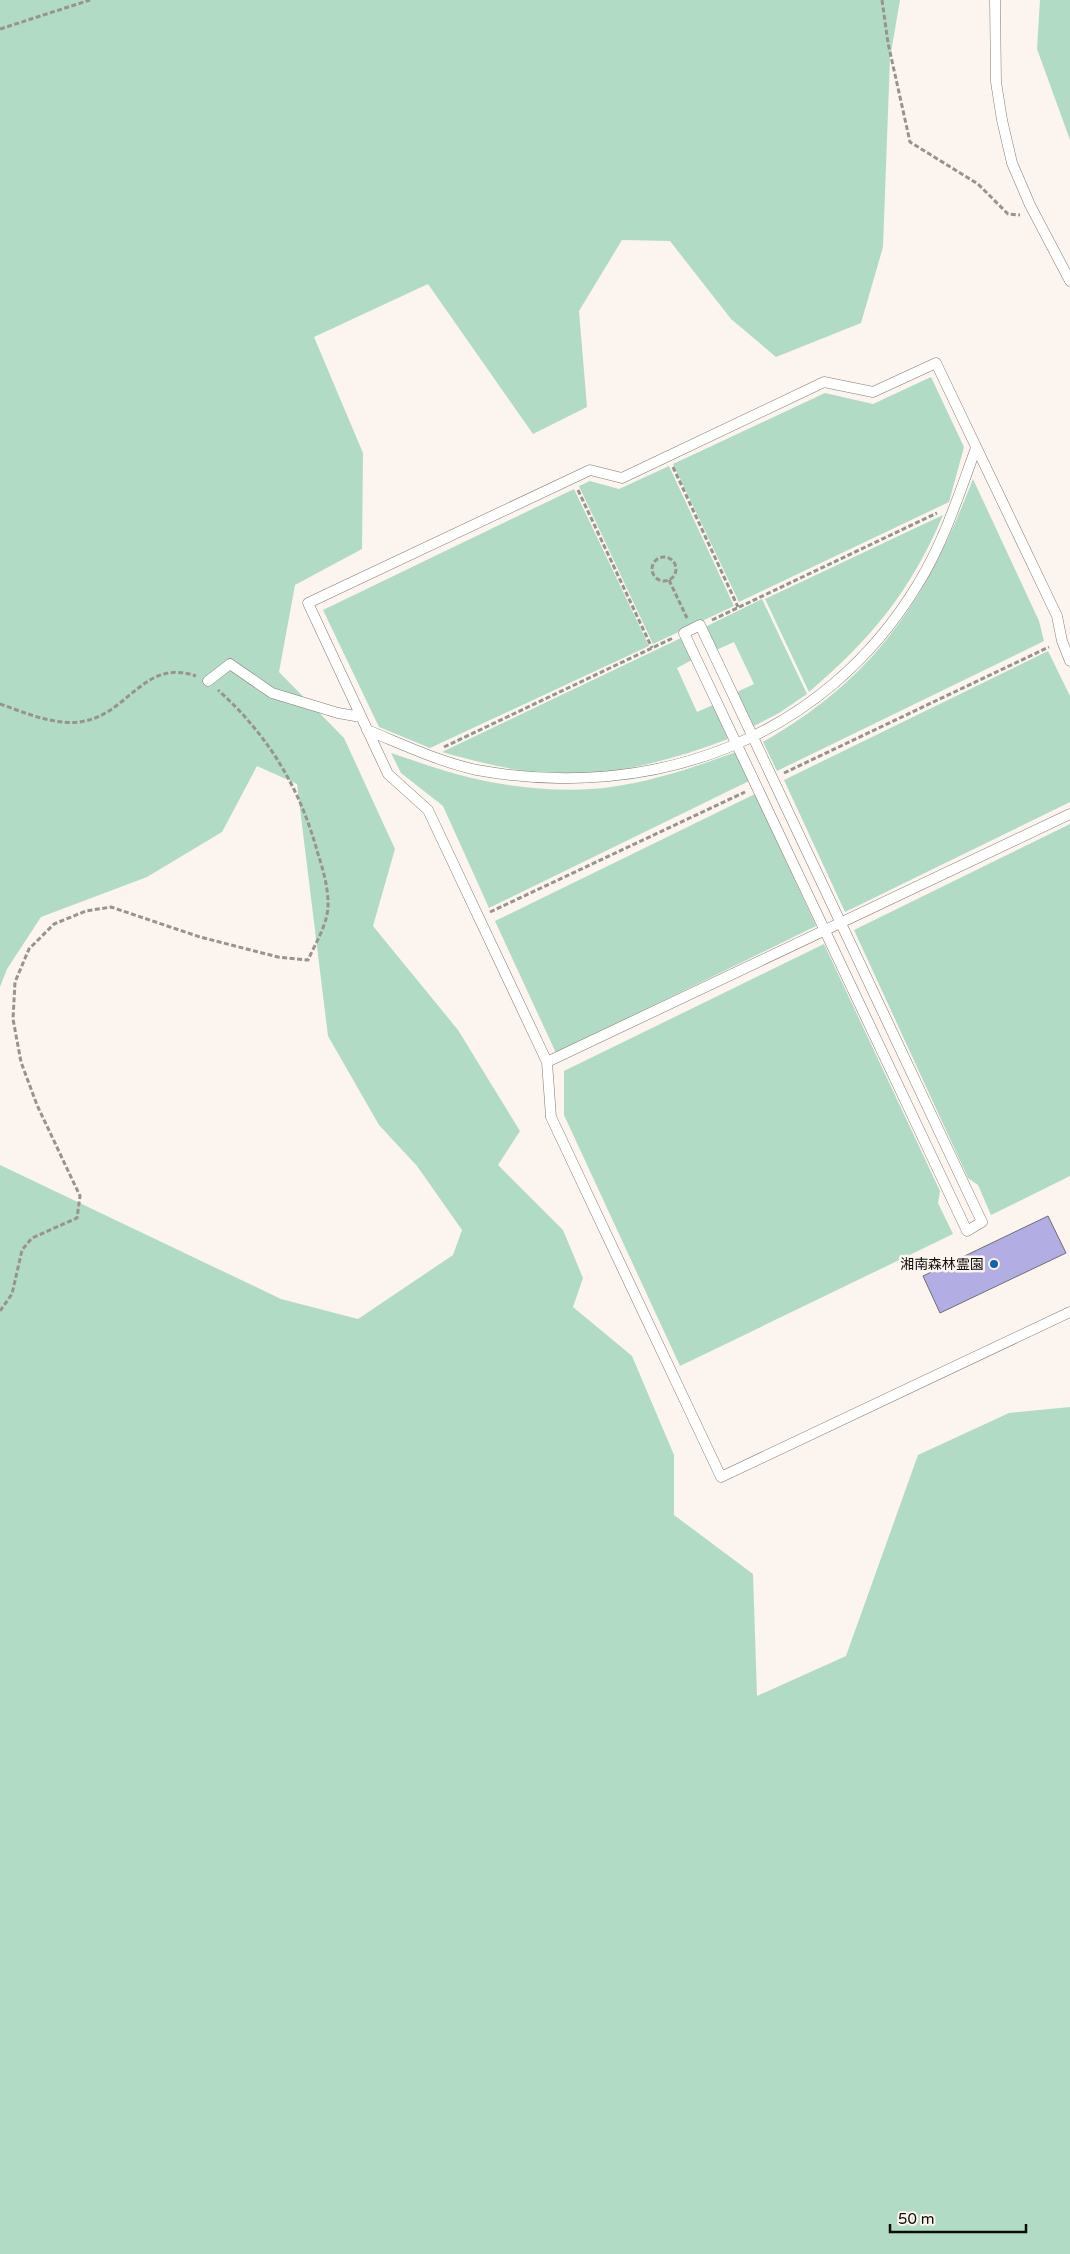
<svg xmlns="http://www.w3.org/2000/svg" width="1070" height="2254" font-family="'Varela Round','Noto Sans JP',sans-serif">
	<rect width="100%" height="100%" fill="#fcf4ee"/>
	<path fill="#b2dbc5" d="M0,0H900L890,58L883,247L861,323L776,357L731,319L670,241L622,240L579,311L587,407L533,434L428,284L314,337L363,453L362,549L295,585L279,672L344,738L395,849L373,926L458,1030L520,1131L498,1165L563,1230L583,1278L573,1307L632,1356L674,1455V1515L753,1574L757,1696L846,1656L918,1455L1009,1413L1070,1407V2254H0V1165L281,1299L358,1319L453,1255L462,1230L417,1166L379,1125L328,1036L297,784L257,766L222,832L147,877L41,917L7,969L0,987Z
		M1040,0H1070V140L1037,49Z
		M931,377L964,447L949,502L739,602L673,464L825,393L873,404Z
		M669,466L734,606L653,644L579,486L590,481L619,489Z
		M973,479L1039,621L1044,641L777,771L763,742C877,677 927,598 973,479Z
		M574,489L649,646L430,748L379,727L323,610Z
		M943,515C911,591 871,639 809,692L765,599Z
		M762,599L807,694L779,713L754,726L737,692L754,684L734,642L716,650L705,627Z
		M681,638L692,660L677,668L697,712L713,705L728,739C665,763 599,780 531,772C501,768 471,760 442,752Z
		M1048,651L1070,696V802L845,912L784,780Z
		M736,752L749,781L489,908L443,806L401,773L391,753C413,760 434,768 456,774C502,787 565,794 611,787C654,781 695,767 736,752Z
		M755,794L816,926L556,1053L495,921Z
		M1070,824V1176L991,1215L978,1185L968,1178L854,930Z
		M824,944L940,1191L938,1203L953,1234L680,1366L564,1115V1071Z"/>
	<path fill="#b2aee3" stroke="#6d6d75" d="M1048,1216L1066,1253L940,1313L923,1276Z"/>
	<g fill="none" stroke-linecap="round" stroke-linejoin="round">
		<defs>
			<path id="lane" d="M995,0L996,82L1002,120L1012,163L1030,205L1070,281
				M700,625L982,1222L967,1231L684,633Z
				M1070,661L1062,641L1057,616L936,363L873,392L824,382L622,478L590,470L308,603L388,774L428,810L547,1062L551,1117L721,1477L1070,1312
				M208,681L230,664L272,693L338,713L361,717
				M367,730C402,744 439,762 477,770C652,802 824,740 918,584C944,542 959,494 976,448
				M547,1062L1070,814"/>
		</defs>
		<use href="#lane" stroke="#827b75" stroke-width="11"/>
		<path stroke="#99938f" stroke-width="3" stroke-dasharray="5 2.5" stroke-linecap="butt" d="M882,0L888,43L910,142L978,184L1008,214L1020,215
			M0,29L90,0
			M673,467L738,607
			M578,490L652,648
			M652 569a12 12 0 1 1 24 0a12 12 0 1 1-24 0Z
			M669,580L687,618
			M712,620L937,513
			M0,704C26,713 57,727 85,721C129,712 145,658 196,676
			M444,747L673,638
			M784,773L1049,647
			M490,912L745,792
			M0,1311L12,1294L22,1250L32,1238L77,1218L80,1196L37,1105L21,1062L13,1019L15,982L29,949L54,924L86,911L111,907L200,937L278,957L308,960C315,944 329,922 328,903C328,887 323,869 318,854C300,788 269,736 218,690"/>
		<use href="#lane" stroke="#fff" stroke-width="10"/>
	</g>
	<circle fill="#0f61af" stroke="#fcf4ee" stroke-width="2" cx="994" cy="1264" r="5"/>
	<g text-anchor="middle" stroke-width="5" stroke-linejoin="round" paint-order="stroke">
		<g font-size="14" fill="#0f0d0b" stroke="#fcf4ee" text-anchor="end">
			<text x="984" y="1269">湘南森林霊園</text>
		</g>
	</g>
	<path d="M890 2224v8h136v-8" fill="none" stroke="#0f0d0b" stroke-width="2.5"/>
	<text x="898" y="2224" font-size="15" fill="#0f0d0b" stroke="#fcf4ee" stroke-width="4" paint-order="stroke">50 m</text>
</svg>
